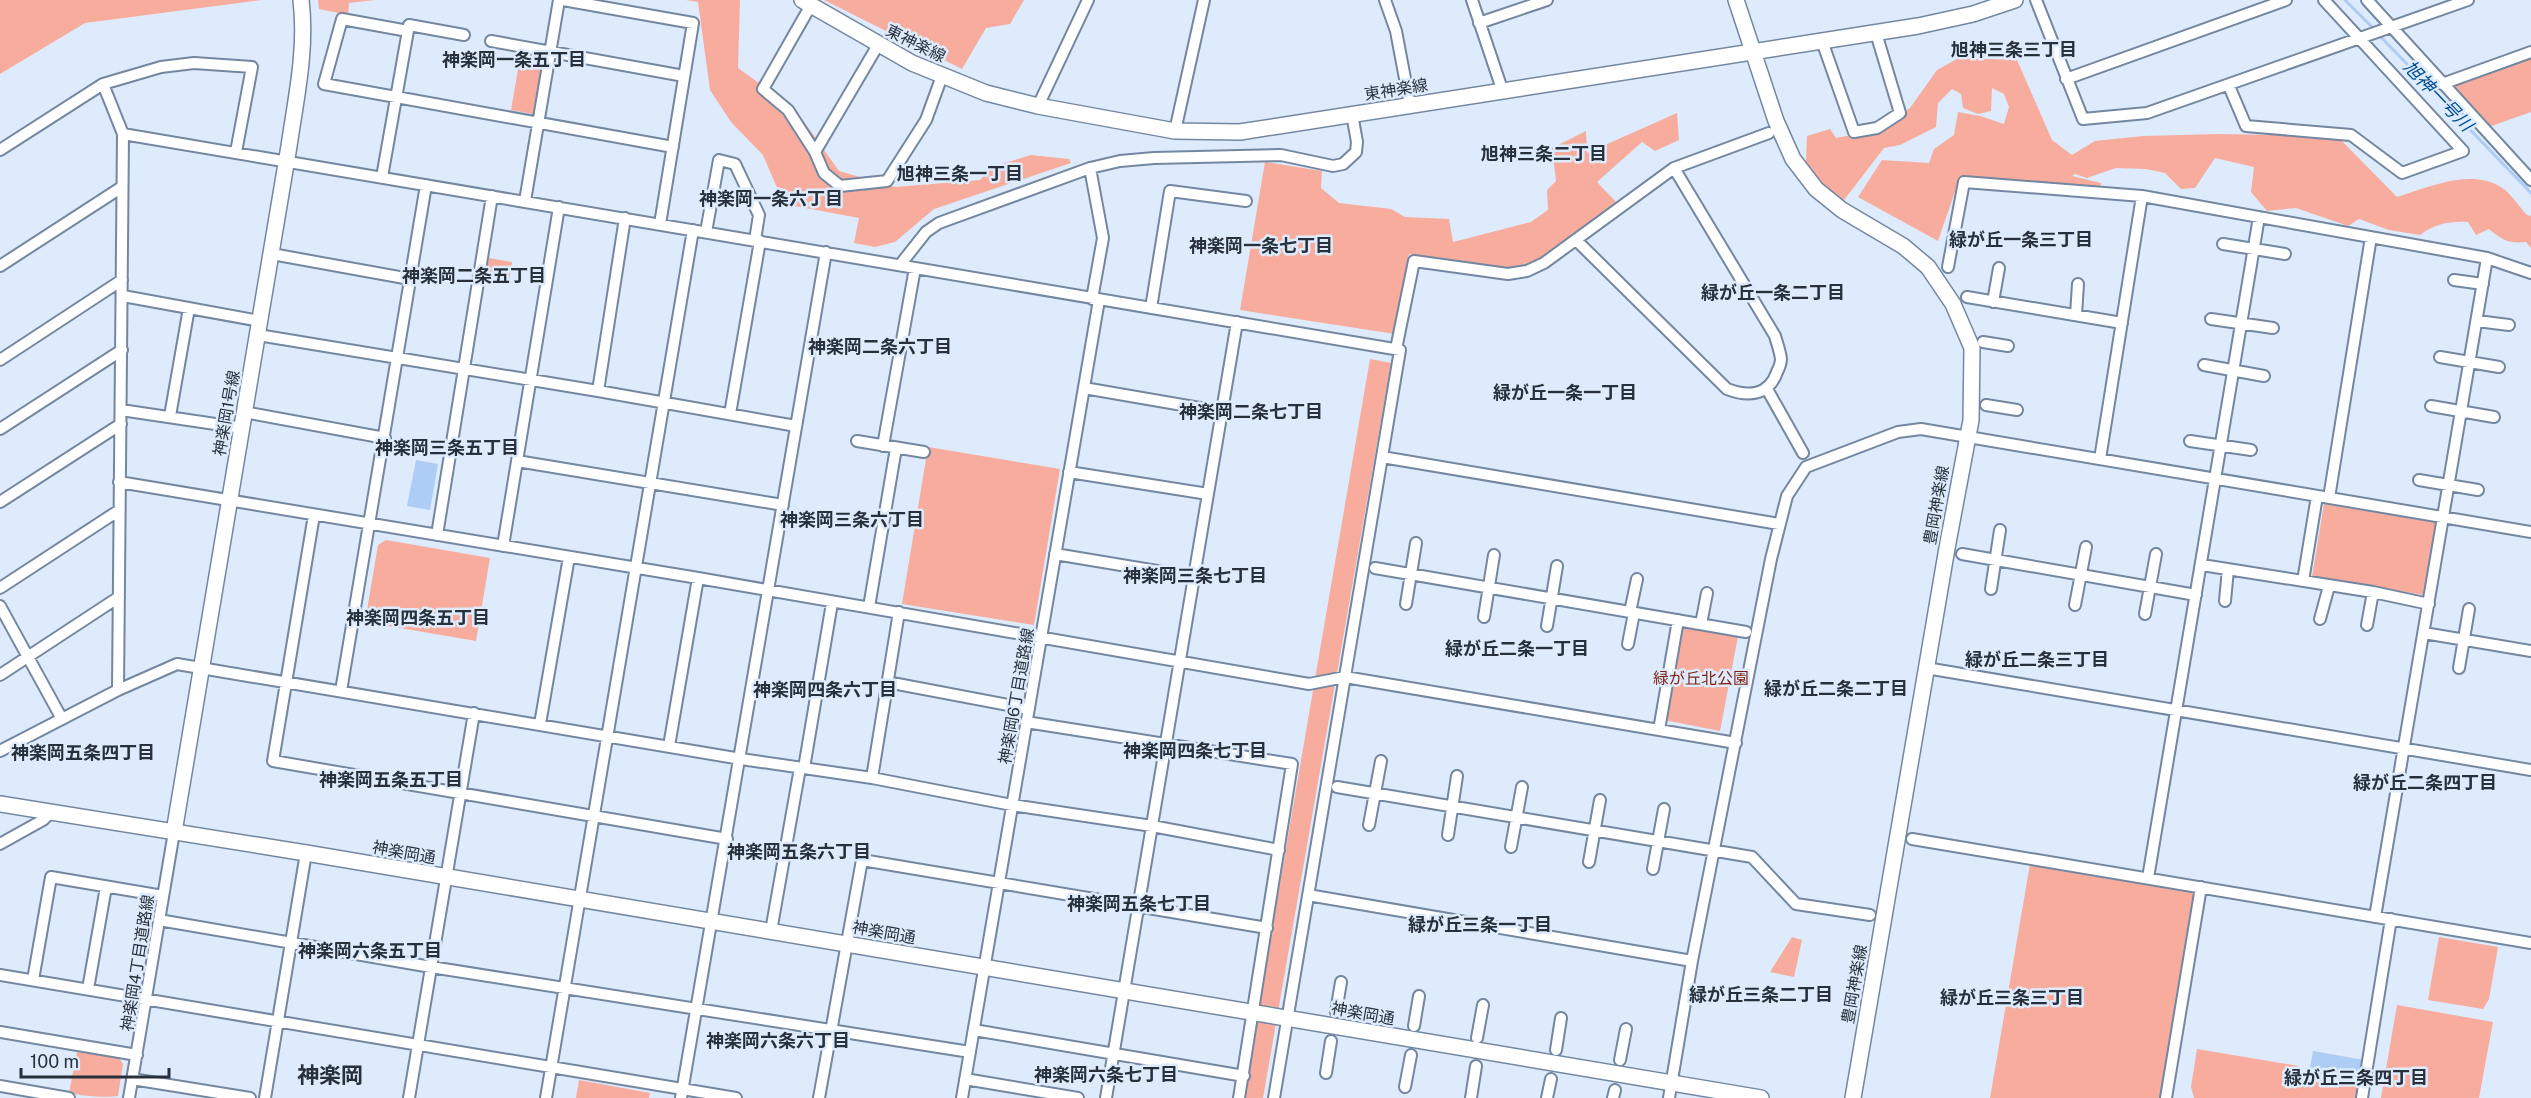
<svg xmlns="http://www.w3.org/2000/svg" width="2531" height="1098" font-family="'Public Sans','Noto Sans JP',sans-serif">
	<rect width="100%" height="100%" fill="#ddebfc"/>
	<path fill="#f8ac9e" d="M0,0H261L85,23L0,74Z
		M318,0H375L349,3L348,15L319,9Z
		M686,0H740L738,68L795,109L839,171L895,187L980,180L992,167L1031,155L1069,159L1071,163L934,209L895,242L875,247L854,243L859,218L784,204L763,155L731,122L710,90L698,2Z
		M824,0H1024L1010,24L986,28L962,69Z
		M521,52L543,56L533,114L511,110Z
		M2531,52V112L2483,129L2442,84Z
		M1959,58L2017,60L2052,140L2072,155L2095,141L2143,136L2218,134L2337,136L2397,197C2429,187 2470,168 2501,187C2511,193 2519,207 2527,215L2531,216V248L2526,242C2509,244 2502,240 2489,229L2476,235L2468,222C2449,221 2435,224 2420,235L2389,230L2359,219L2348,226L2296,208L2267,211L2251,192L2254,167L2215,158L2195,188L2181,189L2165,173L2146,169L2116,168L2087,178L2075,174L2072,176L2101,183L2100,188L1960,177L1938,241L1858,197L1882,160L1929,163L1934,149L1954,135L1958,112L1980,116L2004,124L2009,107L2004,94L1992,88L1991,111L1978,114L1963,108L1961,94L1952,89L1938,103L1936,127L1900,145L1884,148L1844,200L1819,182L1806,162L1807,136L1830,129L1836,138L1877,130L1910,108L1937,70Z
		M1677,113L1679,140L1655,151L1642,142L1597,182L1616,202C1592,220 1543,263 1515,268C1488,273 1438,259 1409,254L1395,334L1240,310L1265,162L1322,171L1321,188L1339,203L1391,209L1405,217L1449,219L1453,242L1531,222L1548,210L1547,190L1556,181L1552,148L1586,131L1587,153Z
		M489,258L512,262L508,285L485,281Z
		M1370,359L1391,363L1263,1098H1243Z
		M928,447L1060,469L1034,625L902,604Z
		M2324,504L2436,522L2424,595L2312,577Z
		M386,540L490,558L476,641L365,622L378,545Z
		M1682,626L1738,636L1720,731L1664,720Z
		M2030,864L2196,892L2161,1098H1990Z
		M1792,937L1802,940L1794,977L1770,972Z
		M2439,937L2498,947L2489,999L2483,1009L2428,1000Z
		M2397,1005L2493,1022L2479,1098H2381Z
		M2197,1049L2299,1066L2298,1075L2361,1086L2359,1098H2194L2191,1087Z
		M77,1052L119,1058L123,1064L118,1096C105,1098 84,1096 69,1093Z
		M579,1080L650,1093L649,1098H576Z"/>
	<path fill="#aecdf4" d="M416,460L438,464L430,510L407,506Z
		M2313,1051L2364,1060L2361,1083L2309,1074Z"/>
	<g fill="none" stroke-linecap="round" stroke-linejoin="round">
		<path stroke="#aecdf4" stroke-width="3" d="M2345,0L2374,29
			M2378,34L2531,193"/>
		<defs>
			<path id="street" d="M563,0L693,23L660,224
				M1385,0L1396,31L1410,105
				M1472,0L1503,92
				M2036,0L2083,119L2147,113L2468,0
				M2367,0L2531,180
				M811,5L763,89L788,110L815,152
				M1479,23L1547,0
				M408,31L342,19L324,84L673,147
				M491,41L684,76
				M1822,41L1854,132L1877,128L1900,113L1876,33
				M878,45L815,152L824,173L840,186L887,181L926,120L942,76
				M2066,79L2286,0
				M103,84L161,67L194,63L252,67L236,152
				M2442,84L2531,52
				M2229,86L2246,126L2351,135L2402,173L2463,151L2324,0
				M1038,106L1088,0
				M1175,131L1204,0
				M123,134L1400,350L1274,1098
				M0,150L103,84L123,134L118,690
				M1090,168L1103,238L1092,299
				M382,177L409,25L464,35
				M525,201L559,0
				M706,232L719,160L735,164L759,215L755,240
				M1576,240L1727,389C1748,397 1769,396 1777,372C1779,368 1781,363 1781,359C1780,351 1777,343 1775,336L1674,168
				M2223,244L2285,254
				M272,254L410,279
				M900,265L926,232L939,223L1090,168L1120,161L1154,158L1281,155L1333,166L1343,164L1356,152L1357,142L1352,114
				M0,266L122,187
				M1948,267L1964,182L2142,196L2487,258L2531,273
				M2454,280L2483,284
				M123,296L260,321
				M1967,297L2122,323
				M1993,302L1999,268
				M1151,308L1170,191L1246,201
				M2076,315L2078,284
				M2211,319L2273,328
				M2477,321L2509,325
				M258,335L598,391L796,426
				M1983,342L2008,346
				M1396,349L1414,261L1508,274L1527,271L1544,263L1674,168L1769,133
				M2440,357L2499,367
				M0,360L122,280
				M2204,365L2264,376
				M1084,388L1223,412
				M1767,389L1803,453
				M598,391L625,218
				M1986,405L2017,410
				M2431,406L2494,417
				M121,410L242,428
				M244,412L385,438
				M730,414L760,241
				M170,416L189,308
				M0,429L122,350
				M857,441L924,452
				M2190,441L2251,450
				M883,446L915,268
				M1382,457L1779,524
				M2100,459L2142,196
				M517,461L783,505
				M1069,472L1208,494
				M2419,480L2478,490
				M119,482L698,578L1309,684L1345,677L1736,743
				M2329,498L2371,237
				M0,502L121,424
				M314,515L273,761L727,839
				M437,535L492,196
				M503,546L559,207
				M1055,554L1193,577
				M1962,554L2196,595
				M2202,565L2373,592L2429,604
				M1375,568L1746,632
				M2303,581L2317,496
				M0,588L118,511
				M1991,589L2000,530
				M2225,601L2228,569
				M1406,604L1416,543
				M2075,605L2086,547
				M0,606L62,719
				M869,607L896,448
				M1630,612L1637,579
				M2145,614L2156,554
				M1484,617L1494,555
				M2320,619L2329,586
				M1701,624L1707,593
				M2367,625L2373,592
				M1547,626L1557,566
				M2424,633L2531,651
				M1628,644L1634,613
				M1926,668L2531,770
				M2459,668L2469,609
				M0,675L119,597
				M887,682L1029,709
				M341,691L426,185
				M1026,722L1292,764L1239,1098
				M540,724L569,557
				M1659,730L1678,620
				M669,746L698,578
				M0,751L118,690L177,664L741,759L872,778L1012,805L1152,826L1279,850
				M804,768L832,603
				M872,778L899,612
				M1337,787L1752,857L1796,904L1870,915
				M1369,825L1381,761
				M1448,835L1457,776
				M1912,839L2531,943
				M0,844L43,820L52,811
				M1511,847L1522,787
				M1589,862L1600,800
				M1653,869L1664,809
				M2148,878L2259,217
				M1308,895L1692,961
				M2375,917L2487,258
				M159,920L431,967L970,1052
				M771,931L800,768
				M0,975L736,1098
				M33,980L51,877L163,896
				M88,989L106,887
				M1336,1012L1341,982
				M1414,1026L1419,996
				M974,1030L1244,1076
				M0,1032L137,1055
				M1477,1038L1483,1005
				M1556,1050L1561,1018
				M1620,1060L1626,1029
				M1326,1073L1331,1041
				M132,1079L250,1098
				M965,1079L1078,1098
				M0,1086L69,1098
				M1405,1087L1411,1055
				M129,1098L174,832
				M265,1098L306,853
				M409,1098L474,713
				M546,1098L693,230
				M681,1098L826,252
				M819,1098L862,860L1267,928
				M962,1098L1099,300
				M1106,1098L1237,322
				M1471,1098L1476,1066
				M1547,1098L1551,1079
				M1613,1098L1615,1090
				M1669,1098L1692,961L1771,559L1787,496L1806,467L1898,432L1921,429L2531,532
				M2166,1098L2201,887
				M2362,1098L2391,919"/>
			<path id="secondary" d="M802,0L912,63L986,93L1038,106L1175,131L1240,132L1918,26L1973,14L2015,0
				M1736,0L1776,121L1793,159L1816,189L1842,210L1903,246L1928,267L1953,304L1972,348L1971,420L1947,548L1853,1098
				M0,804L306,853L1761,1098
				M174,832L289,146C296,98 307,49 301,0"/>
		</defs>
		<use href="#street" stroke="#7387a1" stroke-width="14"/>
		<use href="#secondary" stroke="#7387a1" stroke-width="18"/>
		<use href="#street" stroke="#fff" stroke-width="10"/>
		<use href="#secondary" stroke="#fff" stroke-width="15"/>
	</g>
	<g text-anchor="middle" stroke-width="5" stroke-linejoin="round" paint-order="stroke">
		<g font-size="16" fill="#28313b" stroke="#ddebfc">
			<text transform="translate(916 43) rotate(26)" y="6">東神楽線</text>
			<text transform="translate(1396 89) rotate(-9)" y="6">東神楽線</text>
			<text transform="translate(226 413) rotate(-80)" y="6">神楽岡1号線</text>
			<text transform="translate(1936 505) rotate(-80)" y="6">豊岡神楽線</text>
			<text transform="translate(1016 696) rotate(-80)" y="6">神楽岡6丁目道路線</text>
			<text transform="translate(404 852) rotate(10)" y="6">神楽岡通</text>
			<text transform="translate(884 932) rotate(10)" y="6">神楽岡通</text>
			<text transform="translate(137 963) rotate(-81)" y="6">神楽岡4丁目道路線</text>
			<text transform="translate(1854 984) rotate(-80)" y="6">豊岡神楽線</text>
			<text transform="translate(1363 1013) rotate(10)" y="6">神楽岡通</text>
		</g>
		<g font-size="16" fill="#801d0f" stroke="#ddebfc">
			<text x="1701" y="684">緑が丘北公園</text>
		</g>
		<g font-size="18" font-weight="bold" fill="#28313b" stroke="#ddebfc">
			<text x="2014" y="56">旭神三条三丁目</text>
			<text x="514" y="66">神楽岡一条五丁目</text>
			<text x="1544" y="160">旭神三条二丁目</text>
			<text x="960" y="180">旭神三条一丁目</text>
			<text x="771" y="205">神楽岡一条六丁目</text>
			<text x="2021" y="246">緑が丘一条三丁目</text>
			<text x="1261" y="252">神楽岡一条七丁目</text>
			<text x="474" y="282">神楽岡二条五丁目</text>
			<text x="1773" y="299">緑が丘一条二丁目</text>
			<text x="880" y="353">神楽岡二条六丁目</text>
			<text x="1565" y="399">緑が丘一条一丁目</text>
			<text x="1251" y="418">神楽岡二条七丁目</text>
			<text x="447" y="454">神楽岡三条五丁目</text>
			<text x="852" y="526">神楽岡三条六丁目</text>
			<text x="1195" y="582">神楽岡三条七丁目</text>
			<text x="418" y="624">神楽岡四条五丁目</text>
			<text x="1517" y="655">緑が丘二条一丁目</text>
			<text x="2037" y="666">緑が丘二条三丁目</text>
			<text x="1836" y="695">緑が丘二条二丁目</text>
			<text x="825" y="696">神楽岡四条六丁目</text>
			<text x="1195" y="757">神楽岡四条七丁目</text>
			<text x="83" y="759">神楽岡五条四丁目</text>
			<text x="391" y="786">神楽岡五条五丁目</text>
			<text x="2425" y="789">緑が丘二条四丁目</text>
			<text x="799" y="858">神楽岡五条六丁目</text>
			<text x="1139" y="910">神楽岡五条七丁目</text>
			<text x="1480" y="931">緑が丘三条一丁目</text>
			<text x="370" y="957">神楽岡六条五丁目</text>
			<text x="1761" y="1001">緑が丘三条二丁目</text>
			<text x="2012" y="1004">緑が丘三条三丁目</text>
			<text x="778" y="1047">神楽岡六条六丁目</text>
			<text x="1106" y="1081">神楽岡六条七丁目</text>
			<text x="2356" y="1084">緑が丘三条四丁目</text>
		</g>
		<g font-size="18" font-style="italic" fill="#004d96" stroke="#ddebfc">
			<text transform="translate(2438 96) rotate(46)" y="6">旭神一号川</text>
		</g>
		<g font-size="22" font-weight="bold" fill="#28313b" stroke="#ddebfc">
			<text x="330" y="1083">神楽岡</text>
		</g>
	</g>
	<path d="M21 1068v9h148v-9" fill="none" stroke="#28313b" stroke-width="3"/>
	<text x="30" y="1068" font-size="18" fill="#28313b" stroke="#ddebfc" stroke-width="4.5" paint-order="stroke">100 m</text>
</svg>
